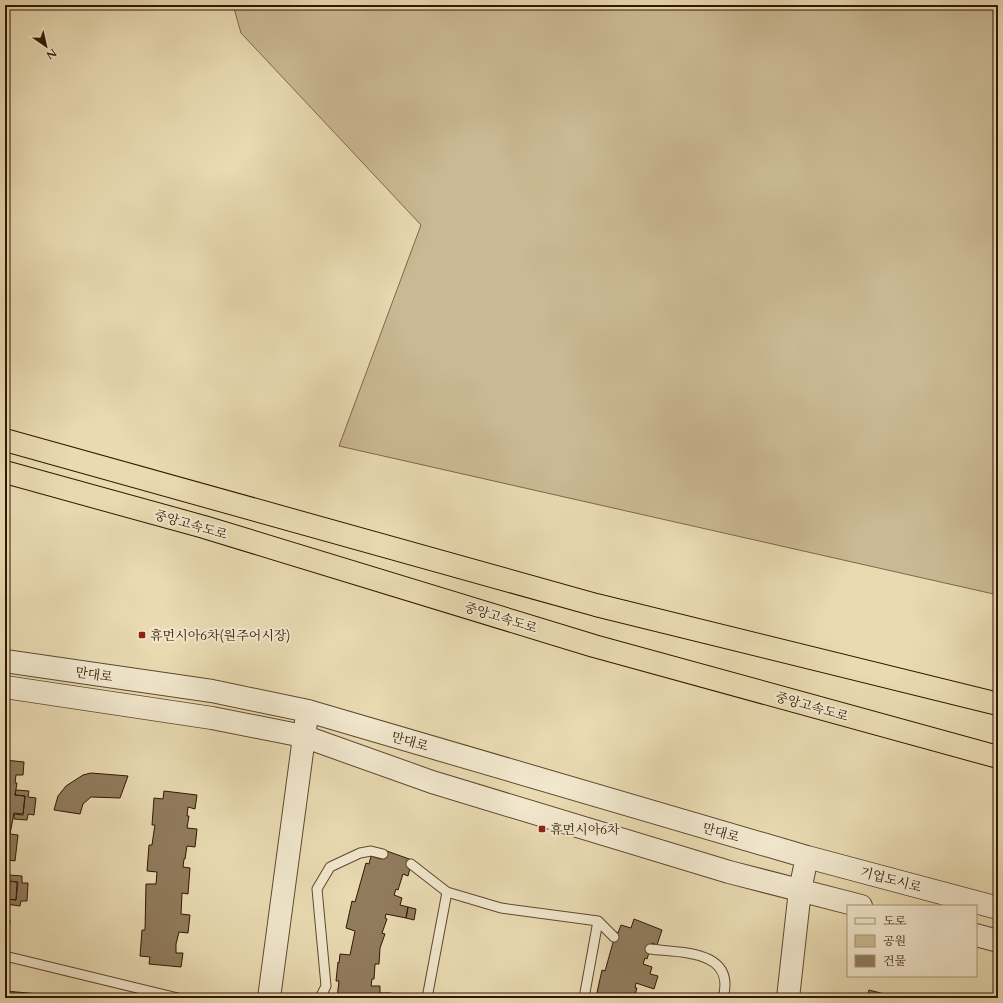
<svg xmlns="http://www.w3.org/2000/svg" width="1003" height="1003" font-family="Cardo,'Noto Serif KR',serif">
	<rect width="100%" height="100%" fill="#e9dab2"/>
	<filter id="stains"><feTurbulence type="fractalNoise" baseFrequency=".005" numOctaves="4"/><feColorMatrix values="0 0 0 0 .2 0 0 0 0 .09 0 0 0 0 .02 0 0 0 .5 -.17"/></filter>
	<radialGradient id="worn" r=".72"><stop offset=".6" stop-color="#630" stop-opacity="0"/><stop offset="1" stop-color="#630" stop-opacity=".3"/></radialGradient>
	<path fill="#cab994" stroke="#7e684a" d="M233,5H998V595L339,446L421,225L241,33Z"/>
	<path fill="#917c5d" stroke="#311700" d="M5,760L24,762L23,775H16L15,783H17L15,795L25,796L23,814L14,813L10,834L18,835L15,861L9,860L8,868V881L17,882L16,900L7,899L5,912Z
		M91,773L128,776L120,798L91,797L83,804L80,814L54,810L58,796L66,786L83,775Z
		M16,790L29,791L28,797L36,798L34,815L28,814L27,820L14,819V814L23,815L25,796L15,795Z
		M164,791L197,795L195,809L188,807L187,816H189L187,828L197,829L195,847L187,846L185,859H184L183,867L190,868L188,894L182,893L181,914L190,915L188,933L179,932L176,944V953H183L181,967L149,964L150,957L140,956L142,930H145L146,884H156L157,872L147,871L149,845H152L154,831L155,825H152L154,798L163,799Z
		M384,850L412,860L408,876L403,874L398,890L396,889L394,895L402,898L400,905L408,907L406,918L386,914L385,918L387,919L382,933L385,934L380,948L379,964H375L374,979H372L371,986H380V993H389V998H337L339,981H336L338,962L339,963L340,954L350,955L355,931L346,928L352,901L355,902L366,863L369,864L371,856L381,859Z
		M9,875L22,876V883H28L27,901H21L20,906L6,904L7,899L16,900L18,882L8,881Z
		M408,907L416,909L414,920L406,918Z
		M634,919L662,930L657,945L652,943L647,959L645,958L643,964L652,967L650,974L658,976L654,989L636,983L635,988H637L634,998L596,997L602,970L605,971L616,932L618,933L621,925L631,928Z
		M5,920H10L9,934H5Z
		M869,990L900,998H867Z
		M5,991L86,998H5Z
		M389,993L396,994V998H389Z"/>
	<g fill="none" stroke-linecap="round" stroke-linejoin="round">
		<defs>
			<path id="service" d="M411,864L447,892L501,908L598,921L614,937
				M650,949C682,953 736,950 723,998
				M5,956L178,998
				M320,998L326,986L317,889L330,867L360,853L371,851L383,854
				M427,998L447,892
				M584,998L598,921"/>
			<path id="tertiary" d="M5,661L212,691L308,711L807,857L998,908
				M5,687L212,718L303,736L432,782L729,872L861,906
				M976,935L998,941
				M269,998L306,722
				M788,998L800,890L807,857"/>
			<path id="motorway" d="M5,440L596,605L998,704
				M5,472L204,527L594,646L998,757"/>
		</defs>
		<use href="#service" stroke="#5f482c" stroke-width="11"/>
		<use href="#tertiary" stroke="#5f482c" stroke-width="24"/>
		<use href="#motorway" stroke="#311700" stroke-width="24"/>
		<use href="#service" stroke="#f1e7cd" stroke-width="9"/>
		<use href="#tertiary" stroke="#f1e7cd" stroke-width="22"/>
		<use href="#motorway" stroke="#e9dab2" stroke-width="22"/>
	</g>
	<g fill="#8f2418" stroke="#f1e7cd" stroke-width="1.5">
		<rect x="138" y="631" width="8" height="8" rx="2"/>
		<rect x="538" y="825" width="8" height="8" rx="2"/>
	</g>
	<g text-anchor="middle" stroke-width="4" stroke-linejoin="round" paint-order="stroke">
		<g font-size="13" fill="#311700" stroke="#f1e7cd">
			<text transform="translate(191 524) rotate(16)" y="5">중앙고속도로</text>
			<text transform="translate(501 617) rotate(17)" y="5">중앙고속도로</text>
			<text transform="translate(94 674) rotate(8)" y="5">만대로</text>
			<text transform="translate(812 706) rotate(16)" y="5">중앙고속도로</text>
			<text transform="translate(410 741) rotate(16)" y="5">만대로</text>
			<text transform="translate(721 832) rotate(16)" y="5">만대로</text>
			<text transform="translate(891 879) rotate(15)" y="5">기업도시로</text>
		</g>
		<g font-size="13" fill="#311700" stroke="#f1e7cd" text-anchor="start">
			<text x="150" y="640">휴먼시아6차(원주어시장)</text>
			<text x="550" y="834">휴먼시아6차</text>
		</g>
	</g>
	<rect width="1003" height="1003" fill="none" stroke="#e9dab2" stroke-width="20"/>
	<rect x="6" y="6" width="991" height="991" fill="none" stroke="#311700" stroke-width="2"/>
	<rect x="10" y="10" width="983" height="983" fill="none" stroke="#311700"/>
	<rect x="847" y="905" width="130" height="72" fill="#f1e7cd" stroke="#a4947b"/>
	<rect x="855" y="918" width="20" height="6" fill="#f1e7cd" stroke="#a4947b"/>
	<text x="883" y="925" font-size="12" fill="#311700">도로</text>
	<rect x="855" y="935" width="20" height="12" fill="#cab994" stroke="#a4947b"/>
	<text x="883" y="945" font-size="12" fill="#311700">공원</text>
	<rect x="855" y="955" width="20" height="12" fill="#917c5d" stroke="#a4947b"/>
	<text x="883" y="965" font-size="12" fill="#311700">건물</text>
	<g transform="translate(46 46) rotate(146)" stroke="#f1e7cd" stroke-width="3" paint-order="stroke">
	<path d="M0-3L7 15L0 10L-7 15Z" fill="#311700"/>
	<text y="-6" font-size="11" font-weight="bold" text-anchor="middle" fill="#311700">N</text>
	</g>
	<rect width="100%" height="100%" filter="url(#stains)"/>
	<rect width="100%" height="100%" fill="url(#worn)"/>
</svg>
